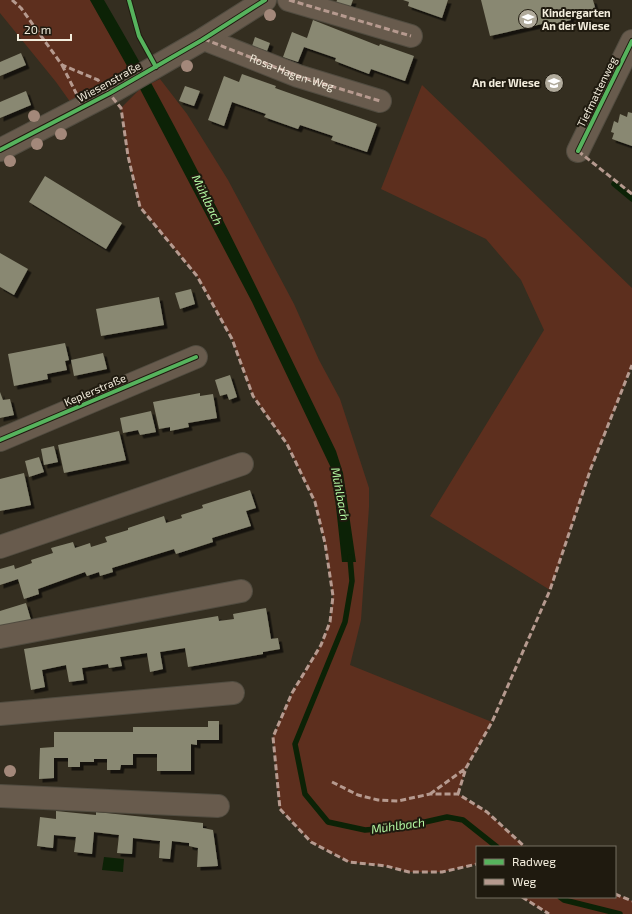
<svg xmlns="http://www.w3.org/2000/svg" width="632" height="914" font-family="'Exo 2',sans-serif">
	<defs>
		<filter id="shadow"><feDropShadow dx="3.5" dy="3.5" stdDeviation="0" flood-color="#0009"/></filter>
	</defs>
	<rect width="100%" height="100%" fill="#342e20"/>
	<path fill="#5d2f1e" d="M0,0H90L129,67L125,73L71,103L56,82L0,13Z
		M160,79L187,114L228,180L294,304L319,360L340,399L369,488V507L361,620L350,665L492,722L466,768L458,794L487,812L525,847H477V864L442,872H409L386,866L349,862L311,842L280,809L273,737L292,693L321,645L330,622L333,596L325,543L315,502L287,444L253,396L232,339L197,276L140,207L128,156L121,108L140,89Z
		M422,85L632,288V365L591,468L550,590L430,516L544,330L521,280L486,239L381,189Z
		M615,894L632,901V914H549L522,897H615Z"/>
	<path fill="#0c2206" d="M90,0H104C190,146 262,299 336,451L343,473L356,562H342L332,470L252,302L140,89Z
		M104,857L124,859L123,872L102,870Z"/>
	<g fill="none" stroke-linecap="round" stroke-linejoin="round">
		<path stroke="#0c2206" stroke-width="5.5" d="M614,184L632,199
			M350,557L352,581L345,622L295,744L305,794L328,822L365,830L403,827L447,817L463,820L497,847
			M560,897L564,900L620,914"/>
	</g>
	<path fill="#898872" filter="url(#shadow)" d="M337,0H353L350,8L336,3Z
		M403,0H448L442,18L408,6L409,2Z
		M481,0H593L596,11L570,17L571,20L543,27L542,24L490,36Z
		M313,20L379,46L380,44L414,56L405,81L371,69L369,74L335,61L336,58L304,47L298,62L283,57L292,32L307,38Z
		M255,37L270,43L267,51L252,46Z
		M21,53L26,65L0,76V62Z
		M242,74L276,86L275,88L377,124L367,152L331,140L333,136L300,125L298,129L264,117L266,114L232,102L224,126L208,120L224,76L239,82Z
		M185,86L200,91L194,106L179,101Z
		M26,91L31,105L0,118V102Z
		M628,112L632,113V146L612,139L614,133L611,132L614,121L618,123L620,114L627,117Z
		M45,176L122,223L106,249L29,202Z
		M0,253L28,269L14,295L0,287Z
		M191,289L195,304L180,309L175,293Z
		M159,297L164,325L101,336L96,309Z
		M65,343L69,360L65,361L67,370L47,374L48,379L14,386L8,354Z
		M103,353L107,369L74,376L71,360Z
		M230,375L237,397L229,400L227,394L220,396L215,380Z
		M0,392L3,400L10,399L14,415L0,418Z
		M200,393V396L213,394L217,418L188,423L189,427L170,431V427L159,429L153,402Z
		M151,411L156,432L140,435L138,430L123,433L120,418Z
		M119,431L126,460L64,473L58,445Z
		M54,446L58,462L44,465L41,449Z
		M39,457L44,472L29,477L25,461Z
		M24,473L31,505L0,511V479Z
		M250,490L256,508L246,511L251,526L212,538L213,542L176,554L174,549L112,568L113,572L100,576L99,572L87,576L85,572L38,589L39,594L24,599L18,579L0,585V569L14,565L15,569L32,563L31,560L53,553L51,548L73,542L75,548L90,543L91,547L107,542L105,537L128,530V528L164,516L166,523L182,518L181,515L203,508L202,505Z
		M26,603L31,620L0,630V611Z
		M266,608L271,639L278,638L280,649L263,652V654L188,667L185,648L160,652L163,669L150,672L147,653L120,657L122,666L109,668L108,664L82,668L84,680L69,682L66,665L42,670L45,687L31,690L24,649L218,616L219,621L234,619L233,614Z
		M208,721H219V740H197V745L191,744V771H157V754H133V765H121L120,770H107V759H94V762H80V767H68V758H54V778L39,779L40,748L54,747V732H133V727H208Z
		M56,811L96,815V812L203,823V828L213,830L218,866L197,867L198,848L189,846V843L172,841L170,859L159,858L160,841L133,838L132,854L117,853L119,835L94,832L92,854L74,852L76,837L54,835L53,848L37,846L40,817L56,819Z"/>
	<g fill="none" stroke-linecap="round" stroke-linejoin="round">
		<defs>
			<g id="minor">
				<path d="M289,0L411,36"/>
				<path id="s1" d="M204,39L298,76L380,101"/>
				<path d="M0,150L110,93L202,40L265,0"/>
				<path d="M578,151L632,41"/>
				<path d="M0,440L196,357"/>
				<path d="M0,547L242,464"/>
				<path d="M0,637L241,591"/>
				<path d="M0,714L233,693"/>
				<path d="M0,796L218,806"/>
			</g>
		</defs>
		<use href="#minor" stroke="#514c40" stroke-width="24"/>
		<use href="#minor" stroke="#685b4d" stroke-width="22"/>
		<path stroke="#b69a8f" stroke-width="3" stroke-dasharray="6 3" stroke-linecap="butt" d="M12,0L21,8L62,65L98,80L121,108L128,156L140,207L197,276L232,339L253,396L287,444L315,502L325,543L333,596L330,622L321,645L292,693L273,737L280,809L311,842L349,862L386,866L409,872H442L477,864
			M289,0L411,36
			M204,39L298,76L380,101
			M62,65L83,107
			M578,151L632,194
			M332,782L358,795L378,800L398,801L430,794H458L487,812L525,847
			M430,794L466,768
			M458,794L466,768L492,722L550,590L591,468L632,365
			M615,894L632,901
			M522,897L549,914"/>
		<defs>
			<path id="cycleway" d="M129,0L139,36L156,67
				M0,150L110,93L202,40L265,0
				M578,151L632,41
				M0,440L196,357"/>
		</defs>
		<use href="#cycleway" stroke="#1f1a0f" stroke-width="6"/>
		<use href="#cycleway" stroke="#56b35d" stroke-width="4"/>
	</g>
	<g fill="#a3887a">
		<circle cx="270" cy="15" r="6"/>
		<circle cx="187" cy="66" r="6"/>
		<circle cx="34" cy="116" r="6"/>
		<circle cx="61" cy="134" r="6"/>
		<circle cx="37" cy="144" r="6"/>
		<circle cx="10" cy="161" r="6"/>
		<circle cx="10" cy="771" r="6"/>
	</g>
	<defs>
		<symbol id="school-disc" viewBox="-11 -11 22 22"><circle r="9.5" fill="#b0aa9b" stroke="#1f1a0f"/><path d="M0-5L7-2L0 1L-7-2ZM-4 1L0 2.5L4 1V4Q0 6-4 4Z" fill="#fff"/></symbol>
	</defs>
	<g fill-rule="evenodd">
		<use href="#school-disc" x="517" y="8" width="22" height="22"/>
		<use href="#school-disc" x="543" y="72" width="22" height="22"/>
	</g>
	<g text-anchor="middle" stroke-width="4" stroke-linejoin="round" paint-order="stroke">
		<g font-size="11" font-weight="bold" fill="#f3eddd" stroke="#1f1a0f" text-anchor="start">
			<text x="542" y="17">Kindergarten<tspan x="542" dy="13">An der Wiese</tspan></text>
			<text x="540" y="87" text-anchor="end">An der Wiese</text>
		</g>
		<g font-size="11" fill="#f3eddd" stroke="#1f1a0f">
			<text dy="4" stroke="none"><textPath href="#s1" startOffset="94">Rosa-Hagen-Weg</textPath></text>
			<text transform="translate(109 82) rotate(-29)" y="4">Wiesenstraße</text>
			<text transform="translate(597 92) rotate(-64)" y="4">Tiefmattenweg</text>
			<text transform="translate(95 390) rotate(-23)" y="4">Keplerstraße</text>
		</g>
		<g font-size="12" font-style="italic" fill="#b4faa3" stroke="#1f1a0f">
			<text transform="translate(207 200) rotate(64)" y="4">Mühlbach</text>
			<text transform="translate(340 494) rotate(79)" y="4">Mühlbach</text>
			<text transform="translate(398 826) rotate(-8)" y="4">Mühlbach</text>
		</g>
	</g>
	<rect x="476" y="846" width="140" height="52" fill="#1f1a0f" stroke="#746e61"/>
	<rect x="484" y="859" width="20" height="6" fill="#56b35d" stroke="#746e61"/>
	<text x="512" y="866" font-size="12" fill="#f3eddd">Radweg</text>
	<rect x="484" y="879" width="20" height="6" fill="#b69a8f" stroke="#746e61"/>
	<text x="512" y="886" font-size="12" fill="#f3eddd">Weg</text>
	<path d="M18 34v6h53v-6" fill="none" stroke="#f3eddd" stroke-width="2"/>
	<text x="24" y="34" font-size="12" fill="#f3eddd" stroke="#1f1a0f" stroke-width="3" paint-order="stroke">20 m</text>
</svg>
